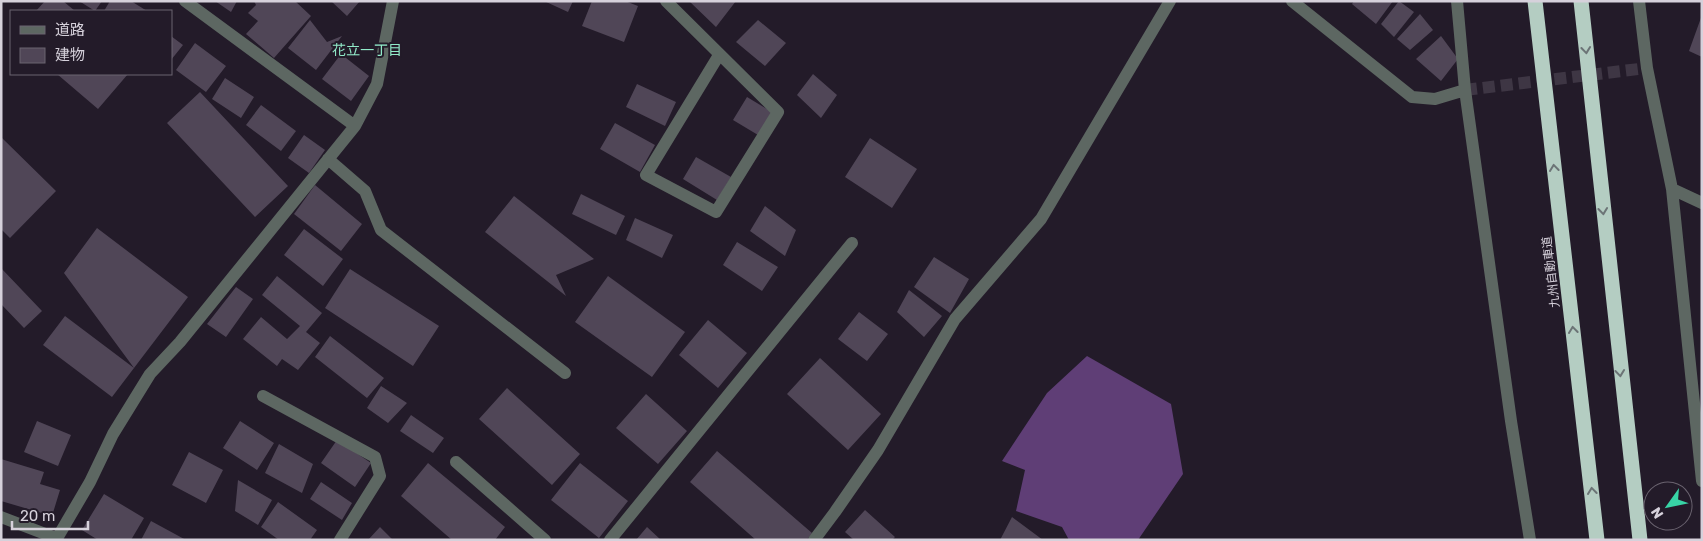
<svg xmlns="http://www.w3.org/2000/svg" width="1703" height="541" font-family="Rubik,'Noto Sans JP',sans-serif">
	<rect width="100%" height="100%" fill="#231b29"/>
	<path fill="#5f3e76" d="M1087,356L1171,404L1183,474L1138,540H1069L1062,527L1016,511L1025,470L1002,461L1047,393Z"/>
	<path fill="#504657" d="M45,1H63L75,11H36Z
		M79,1H102L95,11Z
		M110,1H131L147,11H104Z
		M215,1H237L231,12Z
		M254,1H295L311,16L274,58L246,34L258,21L248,13L256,5Z
		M331,1H360L347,16Z
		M544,1H573L568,12Z
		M592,1H625L638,6L624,42L582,26Z
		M689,1H736L716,27Z
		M1354,1H1393L1376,24L1352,4Z
		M1399,1L1414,12L1394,37L1381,24Z
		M1420,14L1433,30L1410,50L1397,39Z
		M1702,15V57L1689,51Z
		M310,20L327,42L342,36L316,70L288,48Z
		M758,20L786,43L765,66L736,42Z
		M171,36L183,45L171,60Z
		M1441,36L1458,59L1441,81L1416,59Z
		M195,43L226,66L206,92L176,70Z
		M341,54L369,76L351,101L322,79Z
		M57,74H128L98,109Z
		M813,74L837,95L821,118L797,95Z
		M225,78L254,97L241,118L212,99Z
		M637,84L676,102L665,126L626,107Z
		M200,92L288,186L255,217L167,123Z
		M747,97L772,112L758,135L733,120Z
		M261,105L296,131L281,151L246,125Z
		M615,123L655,145L640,172L600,149Z
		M304,135L325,150L309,173L288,158Z
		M1,137L56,191L10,238L1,229Z
		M870,138L917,169L892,208L845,177Z
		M696,157L731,177L717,200L683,179Z
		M315,185L362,224L341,251L294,214Z
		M581,194L625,216L616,235L572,214Z
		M514,196L594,259L556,275L566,296L485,232Z
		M765,206L796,230L785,256L750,231Z
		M635,218L673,235L662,258L626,240Z
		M97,228L188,297L134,368L64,273Z
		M304,229L343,259L323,286L284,255Z
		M737,242L778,267L762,291L723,265Z
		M934,257L969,279L950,313L914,287Z
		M1,268L42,311L24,328L1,304Z
		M350,269L439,326L413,366L325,308Z
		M277,276L322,313L306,332L320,343L298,370L282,359L277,366L243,339L261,317L287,339L300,326L262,295Z
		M608,276L685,332L652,377L575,322Z
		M236,287L253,299L226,337L207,324Z
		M909,290L942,316L924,337L897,312Z
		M859,312L888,334L867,361L838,339Z
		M65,316L134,368L112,397L43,345Z
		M708,320L747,353L718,388L679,355Z
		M330,336L384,378L367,398L315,357Z
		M820,358L881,414L848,450L787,394Z
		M381,386L407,403L388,423L367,408Z
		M507,388L580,454L552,485L479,419Z
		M646,394L687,431L658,464L616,428Z
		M411,415L444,438L433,453L400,431Z
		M37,421L71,435L58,466L24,452Z
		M240,421L274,443L257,470L223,448Z
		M337,440L371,463L355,487L321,463Z
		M279,444L313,464L302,493L265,473Z
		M717,451L812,533L807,540H756L690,482Z
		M189,452L223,470L206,503L172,485Z
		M1,459L44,472L40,484L60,490L52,516L1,501Z
		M428,463L505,527L495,540H452L401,496Z
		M580,463L628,501L599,538L551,500Z
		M238,480L272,500L258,525L235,511Z
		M321,482L352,503L342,520L310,499Z
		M104,494L144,518L131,540H98L82,530Z
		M278,502L317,530L310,540H279L261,527Z
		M865,510L895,537L892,540H854L845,532Z
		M1012,517L1043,540H1000Z
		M151,521L186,540H141Z
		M380,527L393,540H368Z
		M647,527L661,540H636Z"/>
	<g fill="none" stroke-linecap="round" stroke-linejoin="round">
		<path stroke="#3e3644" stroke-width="12" stroke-dasharray="12 6" stroke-linecap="butt" d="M1465,90L1647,68"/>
		<path stroke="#5d6762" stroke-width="12" d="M185,1L355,126
			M666,1L778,112L716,212L646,175L719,55
			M1292,1L1412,97L1435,99L1465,90
			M1457,1L1465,90L1511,421L1530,540
			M1639,1L1647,68L1672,189L1702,481
			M328,159L365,191L381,230L565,373
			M1672,189L1702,203
			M263,396L375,457L380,476L340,540
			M456,462L545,540
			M1,517L56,538
			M56,540L90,482L113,434L150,374L180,342L355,126L377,84L393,1
			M610,540L852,243
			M814,540L835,512L878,450L955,319L1041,219L1170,1"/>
		<path stroke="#b4cdc2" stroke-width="15" d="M1535,1L1597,540
			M1581,1L1640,540"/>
	</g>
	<defs><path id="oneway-chevron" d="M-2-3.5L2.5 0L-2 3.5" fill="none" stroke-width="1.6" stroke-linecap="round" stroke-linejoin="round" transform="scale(1.25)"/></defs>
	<g stroke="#6c7476">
		<use href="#oneway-chevron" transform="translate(1586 50) rotate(84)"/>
		<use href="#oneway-chevron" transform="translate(1554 168) rotate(-97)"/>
		<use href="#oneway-chevron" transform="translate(1603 211) rotate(84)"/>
		<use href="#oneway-chevron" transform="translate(1573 330) rotate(-97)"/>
		<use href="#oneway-chevron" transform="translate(1620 373) rotate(84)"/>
		<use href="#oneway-chevron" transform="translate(1592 491) rotate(-97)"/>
	</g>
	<g text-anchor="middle" stroke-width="4" stroke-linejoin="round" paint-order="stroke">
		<g font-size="12" fill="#d6d1db" stroke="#231b29">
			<text transform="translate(1551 272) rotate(-97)" y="4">九州自動車道</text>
		</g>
		<g font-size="14" fill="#91ebc9" stroke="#231b29">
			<text x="367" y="55">花立一丁目</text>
		</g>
	</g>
	<rect width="1703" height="541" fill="none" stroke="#d6d1db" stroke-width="5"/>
	<rect x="10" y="10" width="162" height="65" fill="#231b29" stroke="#6b6470"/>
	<rect x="20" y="26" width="25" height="8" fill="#5d6762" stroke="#6b6470"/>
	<text x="55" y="35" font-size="15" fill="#d6d1db">道路</text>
	<rect x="20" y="48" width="25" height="15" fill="#504657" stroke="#6b6470"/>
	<text x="55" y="60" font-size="15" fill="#d6d1db">建物</text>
	<g transform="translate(1668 506) rotate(237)"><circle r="24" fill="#231b29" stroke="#6b6470"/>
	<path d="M0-4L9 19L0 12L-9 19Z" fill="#38d4a6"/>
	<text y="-8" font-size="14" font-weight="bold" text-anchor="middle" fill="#d6d1db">N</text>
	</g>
	<path d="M12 521v8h76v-8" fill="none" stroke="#d6d1db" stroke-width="2.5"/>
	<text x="20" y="521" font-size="15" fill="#d6d1db" stroke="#231b29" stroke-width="4" paint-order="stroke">20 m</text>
</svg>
